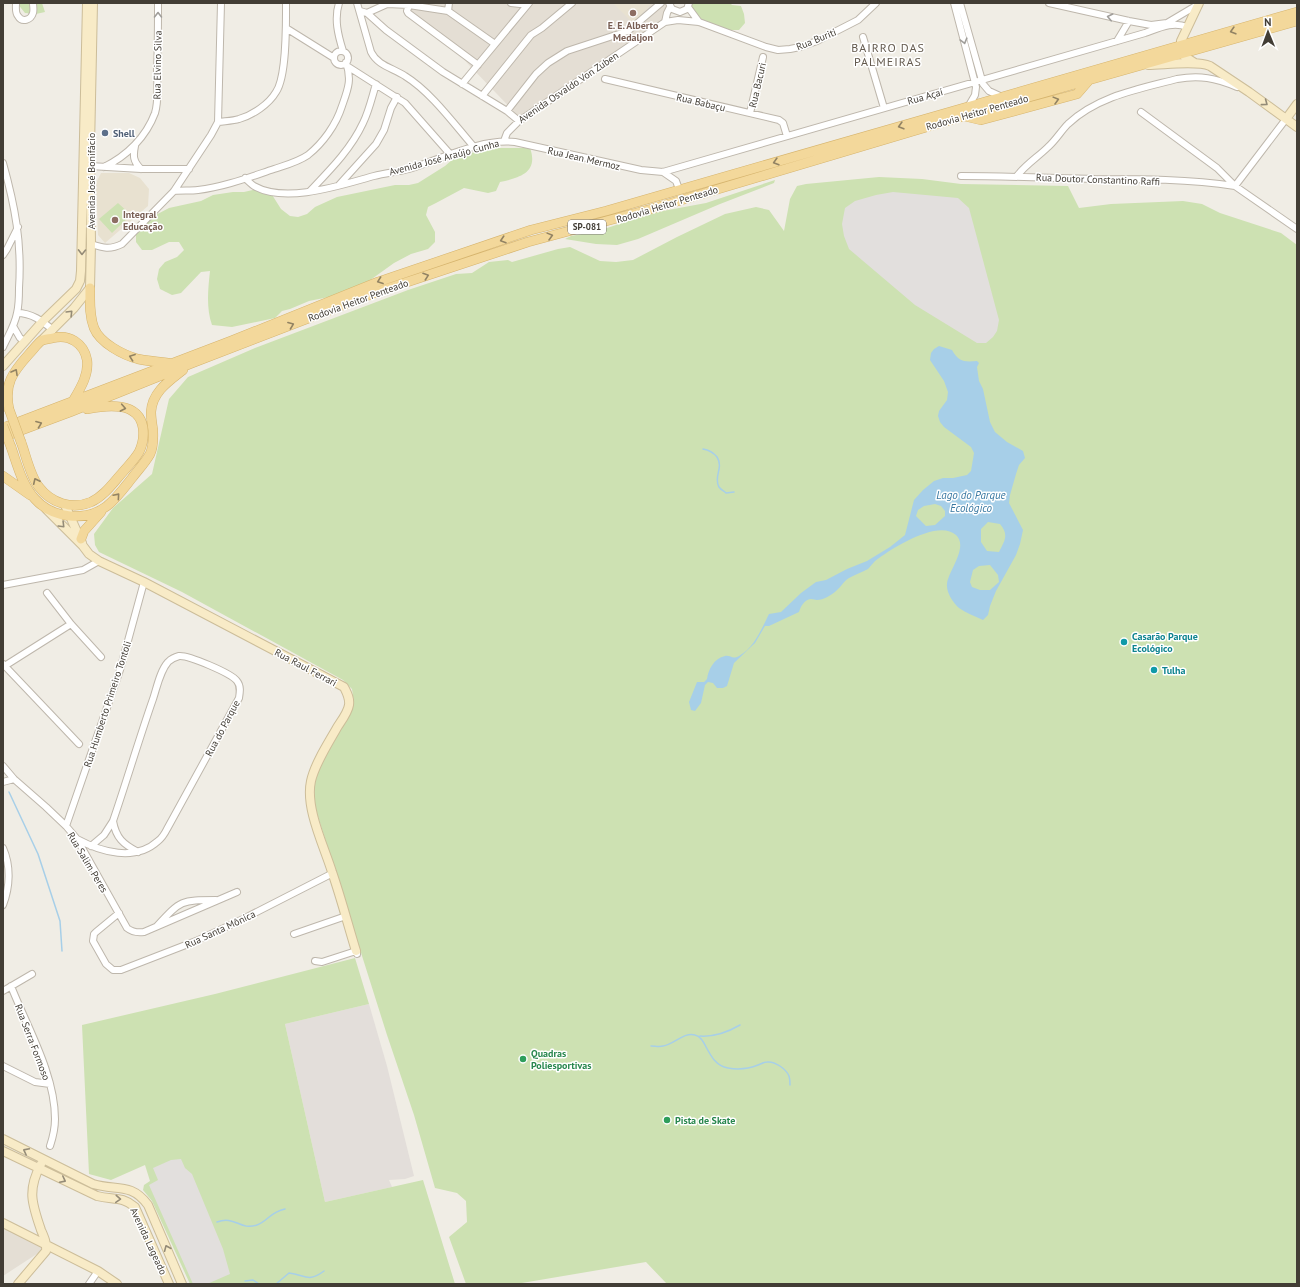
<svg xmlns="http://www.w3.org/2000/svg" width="1300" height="1287" font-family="'PT Sans',sans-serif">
	<rect width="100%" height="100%" fill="#f0ede5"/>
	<path fill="#e4ded4" d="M398,3L535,4L668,3L664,21L520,118L469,65L438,31Z
		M3,1225L49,1246L3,1276Z"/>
	<path fill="#e3deda" d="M369,1004L387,1066L414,1176L405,1179L389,1180L392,1187L325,1202L285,1024Z"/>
	<path fill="#e8e1d0" d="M613,3H652L633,23Z
		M101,173H129L140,178L149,189L148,206L105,243L98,235L96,183Z"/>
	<path fill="#cde1b2" d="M17,3H42L45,12L36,14L25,13Z
		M687,3H730L732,5L741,6L744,14L745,23L739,30H730L702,25Z
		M493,148H530C539,173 519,178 500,182L496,191L488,193L464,188L436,203L428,207L426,215L435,232V242L428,249L411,254L394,263L348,296H334L309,301L290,309L282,311L275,318L232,327L212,325C206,308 208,289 210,271L201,272L181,293L172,295L160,289L157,279L159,269L165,262L177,257L184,250L179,242H169L152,250H142L136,242V230L150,218L169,208L201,201L213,195L233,192H244L261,188L269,190L281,209L290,216L298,217L307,214L315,207L337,197L395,185H409L418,183L445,166L453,159L462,155Z
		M879,177L922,179L961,184L1068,186L1079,208L1111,204L1183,201L1202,204L1220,213L1281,233L1297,245V1284H667L646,1262L516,1284H466L449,1237L467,1222L466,1201L457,1193L435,1188L414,1115L387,1035L315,807L314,785L321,764L350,714L354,703L352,689L343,680L182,592L99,552L95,545L94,534L113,508L152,474L169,399L188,377L255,348L408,290L456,274L472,273L489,262L508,260L512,262L558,249L570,247L600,261L616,262L633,260L677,237L725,214L756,207L769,210L784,231L790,199L797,186L806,184Z
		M775,180L774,183L720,204L638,239L617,245L596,244L565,239L571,236L598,231L652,213L706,203Z
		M118,203L131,215L112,233L99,219Z
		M355,958L369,1004L285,1024L325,1202L423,1180L455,1284H190L152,1201L143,1190L144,1185L150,1181L145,1165L111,1180L89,1174L82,1025L215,994Z"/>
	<path fill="#e2dfdd" d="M893,192L958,198L969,208L999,320L997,331L993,337L986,343H977L915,305L849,249L844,236L842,224L845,208L855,201L876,195Z
		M181,1159L185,1168L192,1174L223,1249L230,1274L207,1284H193L149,1185L158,1180L153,1168L171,1160Z"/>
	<path fill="#a7cfe8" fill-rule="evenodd" d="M939,346L952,350C959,362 964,362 977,361L979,363L977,367L979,381L983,389L990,422L995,432L1007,442L1023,451L1025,458L1019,465L1016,474L1010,495L1009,503L1023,530L1020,544L1016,555L996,591L990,606L988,615L983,620C975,616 966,613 959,608C953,603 946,592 947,584C948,571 969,547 956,535C939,519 894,547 879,558C874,561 872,565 868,569C863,572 856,574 851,577C844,580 842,586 836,591C832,595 823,600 817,600C815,600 813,599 811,599C804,600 801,606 799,612L769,626H765L755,643L734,663L727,686L723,688H717L713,683L708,682L705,685L701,703L695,711L691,710L689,702L697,682H704L707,679C708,670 714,658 725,656C731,655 732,660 739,656C754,648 762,628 769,614L781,612L801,593L816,582L826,580L847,569L867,561L890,547L905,535L914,500L923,490L934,481L943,478H953L967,475L971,471L974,453L971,447L944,427L940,422L938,416L939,411L947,400L948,392L944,381L930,360L931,353L934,349ZM935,504L941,506L945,511V516L935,525L926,526L916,516L918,510L924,506ZM988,522L1000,524C1009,535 1005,540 999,552L987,551L981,542V529ZM990,565L998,575L999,582L990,590H980L972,587L970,582L973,570L979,566Z"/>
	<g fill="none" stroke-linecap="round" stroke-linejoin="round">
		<path stroke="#a7cfe8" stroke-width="1.5" d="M703,449C709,450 713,452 717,457C724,468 713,477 719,487C721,490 724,491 726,493L734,492
			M9,792L38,854L60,921L62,951
			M700,1036C714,1037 728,1032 740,1025
			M651,1046C655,1046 660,1047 663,1046C675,1044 683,1032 695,1035C707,1037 707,1064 728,1068C739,1070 748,1069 758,1065C761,1064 764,1062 767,1062C775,1061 786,1069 789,1076C790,1079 790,1082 790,1085
			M217,1222C235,1215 240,1231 257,1225C268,1221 270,1212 285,1209
			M245,1281L253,1280L259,1284
			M276,1284L289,1273C306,1275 308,1283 324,1271"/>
		<defs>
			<path id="street" d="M16,3C16,7 15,13 18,16C22,23 31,20 33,13C34,10 33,6 33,3
				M339,3C334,19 338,35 343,51
				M357,3L371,52C378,66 393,68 405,76C431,92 454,124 474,147
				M511,3L520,4L528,3
				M669,3L672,9L680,12L687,9L689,3
				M954,3L976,87L975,95L968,107
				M960,3L983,84L989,91L1002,97
				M1049,3L1129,21L1151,25L1167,23L1199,4
				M409,5L407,11L408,13L478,65
				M688,7L699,22
				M360,11L367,13L386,30L443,72L507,111L519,121
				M448,11L449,3
				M367,13L387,4L409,5L448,11L495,44
				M665,22L667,13L670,7
				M286,28L334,58
				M863,37L884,108
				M1117,41L1129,21
				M334 58a7 7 0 1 1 14 0a7 7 0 1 1-14 0Z
				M347,66L405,103L450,154
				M605,79L779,120L783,123L787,136
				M462,84L529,3
				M482,96L531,35L542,28L572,3
				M507,111L536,74L548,63L567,51L628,31L661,3
				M1141,112L1217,168L1235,186L1297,229
				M750,113L763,57
				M218,122C225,121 233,121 239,119C253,115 269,104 276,92C287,76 286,23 286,3
				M504,141L507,133L519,121L665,22L678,20L699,22L766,47L778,50L790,49L800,47L817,41L858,20L876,3
				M135,146C133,156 133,161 141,169
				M3,163C15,206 22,243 19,288C19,296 19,305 17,313C15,325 8,336 3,347
				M90,166L141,169H189
				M104,167C127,156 146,137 155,113C159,100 157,84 157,70C158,48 158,25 158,3
				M663,172L676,181L679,189
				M961,176C1006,176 1050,178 1095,179C1142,179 1189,179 1235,186L1286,119
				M1017,176C1026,164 1038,157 1048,147C1056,140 1061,131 1068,124C1098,96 1139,89 1177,79C1200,75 1215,78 1237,87
				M245,178C248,181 251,184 254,186C286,204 341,185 374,176C385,173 398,172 409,169C441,159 482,138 515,142L641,170L663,172L1145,33C1159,28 1173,21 1187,27
				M339,185L376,144L384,130L391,108L397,97
				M174,191C182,190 190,191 198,190C224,187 250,177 274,169C286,165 298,162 308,155C323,143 336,125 342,106C348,89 352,80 346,62
				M310,191C330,170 351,149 363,123C369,111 372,97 376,84
				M91,244C103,248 110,250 122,244L174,191L211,135L218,122L221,3
				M3,255L7,249L18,227
				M17,313C32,313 42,321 53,330
				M13,326L20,338L25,341
				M3,585L83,570L99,561
				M47,593L71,624L101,657
				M3,664L79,744
				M3,667L71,624
				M3,766L14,779L46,807L66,826L77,839L127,928C132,932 137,933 144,932L237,892
				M3,782L14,779
				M113,821C116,838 123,844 138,852
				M66,826L120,670L144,582
				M77,839C101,852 135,862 158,841C162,838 165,833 167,829L239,698C240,692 241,686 237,681C231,673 188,655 179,656C175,657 171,659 168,662C160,671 157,687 153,699C139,739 127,780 113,821L104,835L91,846
				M3,848C11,866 10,887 3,905
				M119,913L96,932L94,934L93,941L106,964L113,970H121L196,941L243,919L333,873
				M157,926C181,900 181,900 216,900
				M294,934L346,916
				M315,961L322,962L356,951L357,954
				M11,986C27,1027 55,1074 55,1119C55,1128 53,1137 50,1146
				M3,991L32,974
				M3,1066L35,1082L50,1084
				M89,1284L98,1271"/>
			<path id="secondary" d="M1195,63L1184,56L1181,46V41L1199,3
				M1148,65C1163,65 1197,60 1210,66L1249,92L1297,127
				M1286,119L1297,104
				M42,340L74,308L90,288L91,244L90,148L93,3
				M3,366L43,321L76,289L80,281L81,271L87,3
				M65,505L82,543
				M46,509L83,546L89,554L99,561L144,582L344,687C347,693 350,698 349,705C348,712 342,720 338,726C329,742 315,763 311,781C305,808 324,846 332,872C341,898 348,925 356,951
				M3,1139L93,1184C116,1191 131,1182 148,1205L182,1284
				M3,1151L97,1196C113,1200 122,1196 135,1207L169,1284
				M3,1223L98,1271L117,1284
				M18,1284L46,1251C47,1243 44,1237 41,1230C32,1204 27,1190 41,1164"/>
			<path id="primary" d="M964,116L981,120L1077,94L1090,79
				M90,288C90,301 89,315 94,328C100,343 123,355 138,359C148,361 159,362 169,363
				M9,409C4,384 12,373 29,354C33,350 37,344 41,341C44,339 49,339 53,338C69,334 84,343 87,360C89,375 80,389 73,401
				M3,428L231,341L378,282L531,230L606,211L1297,12
				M3,437L70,412L192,363L374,293L528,242L651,209L1004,104L1297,21
				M21,442C26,455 30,476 39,487C51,503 72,510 91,502C104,496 113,483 122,473C128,466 135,459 139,452C143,444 144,436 143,428C139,401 107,405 87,409
				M11,447C17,464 22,485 35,499C53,519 86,522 107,506C117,498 124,488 132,478C138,470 145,463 150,454C154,446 153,438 153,430C152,424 151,418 151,412C152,392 169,381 183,370
				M3,476L30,495
				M81,539L84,531L101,512"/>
		</defs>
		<use href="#street" stroke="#beb7ac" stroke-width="8"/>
		<use href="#secondary" stroke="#ccbd99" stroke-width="10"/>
		<use href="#primary" stroke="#d6b46d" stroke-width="10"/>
		<use href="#street" stroke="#fff" stroke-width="6"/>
		<use href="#secondary" stroke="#f8ebc7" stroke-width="8"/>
		<use href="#primary" stroke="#f3d89b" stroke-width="9"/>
		<defs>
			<path id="primary-bridge" d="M9,409L21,442
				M3,426L11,447"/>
		</defs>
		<use href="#primary-bridge" stroke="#d6b46d" stroke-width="10" stroke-linecap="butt"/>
		<use href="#primary-bridge" stroke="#f3d89b" stroke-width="9"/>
	</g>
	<defs><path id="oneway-chevron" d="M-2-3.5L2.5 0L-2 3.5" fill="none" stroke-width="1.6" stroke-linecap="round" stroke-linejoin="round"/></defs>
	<g stroke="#a09e9a">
		<use href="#oneway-chevron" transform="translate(158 15) rotate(-90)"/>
		<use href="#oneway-chevron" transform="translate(1110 17) rotate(-167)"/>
		<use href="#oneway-chevron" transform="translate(964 41) rotate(75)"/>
	</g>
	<g stroke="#928363">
		<use href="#oneway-chevron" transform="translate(1233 31) rotate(164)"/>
		<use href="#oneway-chevron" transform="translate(1056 100) rotate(-15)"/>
		<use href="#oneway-chevron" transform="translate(901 126) rotate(164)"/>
		<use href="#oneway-chevron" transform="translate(776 162) rotate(164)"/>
		<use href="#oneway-chevron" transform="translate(550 236) rotate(-15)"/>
		<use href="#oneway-chevron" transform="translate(503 240) rotate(162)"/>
		<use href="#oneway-chevron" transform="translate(426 276) rotate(-19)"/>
		<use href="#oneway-chevron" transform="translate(380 281) rotate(160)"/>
		<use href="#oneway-chevron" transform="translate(291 325) rotate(-21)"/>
		<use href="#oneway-chevron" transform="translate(132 357) rotate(-160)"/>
		<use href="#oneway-chevron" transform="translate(15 372) rotate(-61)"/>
		<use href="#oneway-chevron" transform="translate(123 408) rotate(11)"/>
		<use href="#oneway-chevron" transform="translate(39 424) rotate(-21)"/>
		<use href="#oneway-chevron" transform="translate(36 481) rotate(-115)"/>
		<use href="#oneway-chevron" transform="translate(117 496) rotate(-49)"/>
	</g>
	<g stroke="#948b77">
		<use href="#oneway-chevron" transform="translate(1265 103) rotate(37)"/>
		<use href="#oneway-chevron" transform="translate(82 252) rotate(91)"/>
		<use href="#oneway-chevron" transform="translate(70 313) rotate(-45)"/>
		<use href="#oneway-chevron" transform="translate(62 525) rotate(45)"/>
		<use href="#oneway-chevron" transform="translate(26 1151) rotate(-153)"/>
		<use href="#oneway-chevron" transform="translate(63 1180) rotate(27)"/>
		<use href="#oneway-chevron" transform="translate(118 1199) rotate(4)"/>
		<use href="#oneway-chevron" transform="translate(167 1248) rotate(-113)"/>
	</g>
	<g fill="#8d6e63" stroke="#fff" stroke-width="1.5">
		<circle cx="633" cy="13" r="4"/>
		<circle cx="115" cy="220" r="4"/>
	</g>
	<circle fill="#5c6f8a" stroke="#fff" stroke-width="1.5" cx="105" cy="133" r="4"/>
	<g fill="#0f9aa8" stroke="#fff" stroke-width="1.5">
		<circle cx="1124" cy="642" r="4"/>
		<circle cx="1154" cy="670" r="4"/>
	</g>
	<g fill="#2e9e5b" stroke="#fff" stroke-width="1.5">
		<circle cx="523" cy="1059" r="4"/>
		<circle cx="667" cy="1120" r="4"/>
	</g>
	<g text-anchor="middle" stroke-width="3" stroke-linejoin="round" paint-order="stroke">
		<rect fill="#fff" stroke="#7b7772" stroke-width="1" x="568" y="220" width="38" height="14" rx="3"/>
		<g font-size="9" font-weight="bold" fill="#423d35">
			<text x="587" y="230">SP-081</text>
		</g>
		<g font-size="10" font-weight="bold" fill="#785e54" stroke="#fff">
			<text x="633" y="29">E. E. Alberto<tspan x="633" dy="12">Medaljon</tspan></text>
			<text x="123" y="218" text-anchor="start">Integral<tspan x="123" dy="12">Educação</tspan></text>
		</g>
		<g font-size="10" fill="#423d35" stroke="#fff">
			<text transform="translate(816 39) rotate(-22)" y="4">Rua Buriti</text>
			<text transform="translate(157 65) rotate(-89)" y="4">Rua Elvino Silva</text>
			<text transform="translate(757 85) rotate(-77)" y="4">Rua Bacuri</text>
			<text transform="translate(568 87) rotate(-34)" y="4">Avenida Osvaldo Von Zuben</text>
			<text transform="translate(925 96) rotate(-16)" y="4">Rua Açaí</text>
			<text transform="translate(701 102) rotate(13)" y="4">Rua Babaçu</text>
			<text transform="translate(977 112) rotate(-16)" y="4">Rodovia Heitor Penteado</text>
			<text transform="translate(444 157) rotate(-15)" y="4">Avenida José Araújo Cunha</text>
			<text transform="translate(584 158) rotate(13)" y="4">Rua Jean Mermoz</text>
			<text transform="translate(1098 179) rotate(2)" y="4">Rua Doutor Constantino Raffi</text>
			<text transform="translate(91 181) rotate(-90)" y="4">Avenida José Bonifácio</text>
			<text transform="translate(667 204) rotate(-17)" y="4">Rodovia Heitor Penteado</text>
			<text transform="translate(358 300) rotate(-20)" y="4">Rodovia Heitor Penteado</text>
			<text transform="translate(306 667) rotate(28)" y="4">Rua Raul Ferrari</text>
			<text transform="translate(107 704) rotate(-72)" y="4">Rua Humberto Primeiro Tontoli</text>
			<text transform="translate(222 728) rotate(-62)" y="4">Rua do Parque</text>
			<text transform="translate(88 862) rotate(59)" y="4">Rua Salim Peres</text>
			<text transform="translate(220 929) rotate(-25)" y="4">Rua Santa Mônica</text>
			<text transform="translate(33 1042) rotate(69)" y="4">Rua Serra Formoso</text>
			<text transform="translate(149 1241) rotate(65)" y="4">Avenida Lageado</text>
		</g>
		<g font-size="10" font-weight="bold" fill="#4e5e75" stroke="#fff" text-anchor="start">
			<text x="113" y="137">Shell</text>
		</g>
		<g font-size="10" font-weight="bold" fill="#0d838f" stroke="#fff" text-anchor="start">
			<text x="1132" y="640">Casarão Parque<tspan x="1132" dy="12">Ecológico</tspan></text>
			<text x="1162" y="674">Tulha</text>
		</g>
		<g font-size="10" font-weight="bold" fill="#27864d" stroke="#fff" text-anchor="start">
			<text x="531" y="1057">Quadras<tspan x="531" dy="12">Poliesportivas</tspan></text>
			<text x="675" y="1124">Pista de Skate</text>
		</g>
		<g font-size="11" font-style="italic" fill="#3a79a2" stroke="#fff">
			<text x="971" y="499">Lago do Parque<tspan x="971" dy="13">Ecológico</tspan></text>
		</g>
		<g font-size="12" letter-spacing="1" fill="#645a4e" stroke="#fff">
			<text x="888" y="52">BAIRRO DAS<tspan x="888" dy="14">PALMEIRAS</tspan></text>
		</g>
	</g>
	<rect width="1300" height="1287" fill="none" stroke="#423d35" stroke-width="8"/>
	<g transform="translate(1268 32) rotate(359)" stroke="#ffffff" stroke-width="3" paint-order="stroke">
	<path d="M0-3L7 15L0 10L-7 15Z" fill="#423d35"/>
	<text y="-6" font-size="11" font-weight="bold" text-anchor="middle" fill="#423d35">N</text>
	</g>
</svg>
